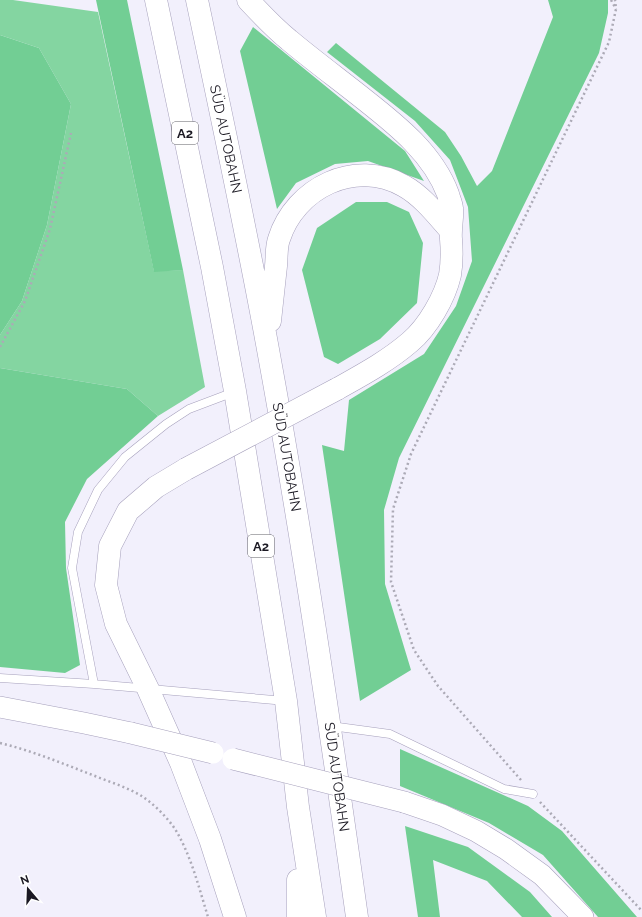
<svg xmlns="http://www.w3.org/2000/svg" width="642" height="917" font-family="Raleway,sans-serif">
	<rect width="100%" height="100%" fill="#f2f0fc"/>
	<path fill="#84d5a1" d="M0,0H13L98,12L154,271L183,270L205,387L158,416L127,389L0,368V335L22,301L47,225L71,104L39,48L0,35Z"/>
	<path fill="#72ce94" d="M96,0H127L183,270L154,272Z
		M548,0H608V13L599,53L399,458L384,510L385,584L411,670L360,701L322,445L344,451L349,400L424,354L456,306L472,261L468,207L450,160L415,121L327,52L336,43L445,132L461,156L477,186L492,171L553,17Z
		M253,27L405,151L424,181L368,161L335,164L296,183L277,209L240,51Z
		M0,35L39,48L71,104L47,225L22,301L0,335Z
		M356,202H387L409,212L423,243L417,303L380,339L338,364L324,357L302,270L317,228Z
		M0,368L127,389L158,416L87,479L65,522L66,568L80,665L65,673L0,667Z
		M400,749L528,806L562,831L637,917H598L543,855L489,823L400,786Z
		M405,826L468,847L530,892L552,917H522L487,881L433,860L440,917H418Z"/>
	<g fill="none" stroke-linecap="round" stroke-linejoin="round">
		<defs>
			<path id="service" d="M0,678L94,684L286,701
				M94,684L72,568L78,532L98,490L125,457L166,424L189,409L234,392
				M331,726L390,734L504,789L533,794"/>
			<path id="tertiary" d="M0,707L84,723L131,733
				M404,802L442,815L476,831L506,849L542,875L583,917"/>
			<path id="motorway" d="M156,0L212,267L235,391L286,701L298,807L315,917
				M197,0C221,114 246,229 267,344C302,534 330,725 357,917
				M248,0C261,14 274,28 289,40C314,61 340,80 365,100C398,126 433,154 448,194C449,199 452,204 452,209C453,218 450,229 451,239C452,251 452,263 450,275C445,297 428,327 410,342C388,361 362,375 337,389
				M270,321C272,303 274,284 276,266C277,257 276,247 279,239C295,188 355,158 404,186C422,196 436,214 450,230
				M186,469L156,487L128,511L110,546L106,585L116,624L148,689L181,763L210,839L235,917
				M298,880V917"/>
		</defs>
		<use href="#service" stroke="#a6a0bc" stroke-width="9"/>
		<use href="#tertiary" stroke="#a6a0bc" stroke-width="22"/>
		<use href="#motorway" stroke="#a6a0bc" stroke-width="23"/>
		<path stroke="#acaab6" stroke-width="2.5" stroke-dasharray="2 3" stroke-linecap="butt" d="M611,0L616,9
			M0,347L25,301L50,229L71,133
			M0,743C33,751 64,764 95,776C110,782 126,787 140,795C153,803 166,816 175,829C191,855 199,888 208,917
			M521,780L438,686L414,650L391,582L393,509L411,454L609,42L616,9L615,0
			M540,802L642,911"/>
		<use href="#service" stroke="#fff" stroke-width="8"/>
		<use href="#tertiary" stroke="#fff" stroke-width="21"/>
		<use href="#motorway" stroke="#fff" stroke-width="22"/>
		<defs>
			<path id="tertiary-bridge" d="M131,733L213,753
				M233,759L404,802"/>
			<path id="motorway-bridge" d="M186,469L337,389"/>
		</defs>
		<use href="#tertiary-bridge" stroke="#a6a0bc" stroke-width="22" stroke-linecap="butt"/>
		<use href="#motorway-bridge" stroke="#a6a0bc" stroke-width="23" stroke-linecap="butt"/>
		<use href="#tertiary-bridge" stroke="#fff" stroke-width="21"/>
		<use href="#motorway-bridge" stroke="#fff" stroke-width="22"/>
	</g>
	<g text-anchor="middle" stroke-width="3" stroke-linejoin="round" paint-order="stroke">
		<g fill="#fff" stroke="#5f5e65" stroke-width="1">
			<rect x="172" y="122" width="26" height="22" rx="3"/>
			<rect x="248" y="535" width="26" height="22" rx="3"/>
		</g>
		<g font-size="13" font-weight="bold" fill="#1b1923">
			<text x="185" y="138">A2</text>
			<text x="261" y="551">A2</text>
		</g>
		<g font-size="14" fill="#1b1923" stroke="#fff">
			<text transform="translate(226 139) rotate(78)" y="5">SÜD AUTOBAHN</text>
			<text transform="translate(287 457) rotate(80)" y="5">SÜD AUTOBAHN</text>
			<text transform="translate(337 777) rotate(82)" y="5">SÜD AUTOBAHN</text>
		</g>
	</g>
	<g transform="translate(28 889) rotate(341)" stroke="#ffffff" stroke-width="3" paint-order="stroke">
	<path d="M0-3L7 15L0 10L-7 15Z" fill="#1b1923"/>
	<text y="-6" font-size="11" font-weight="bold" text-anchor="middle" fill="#1b1923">N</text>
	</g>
</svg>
